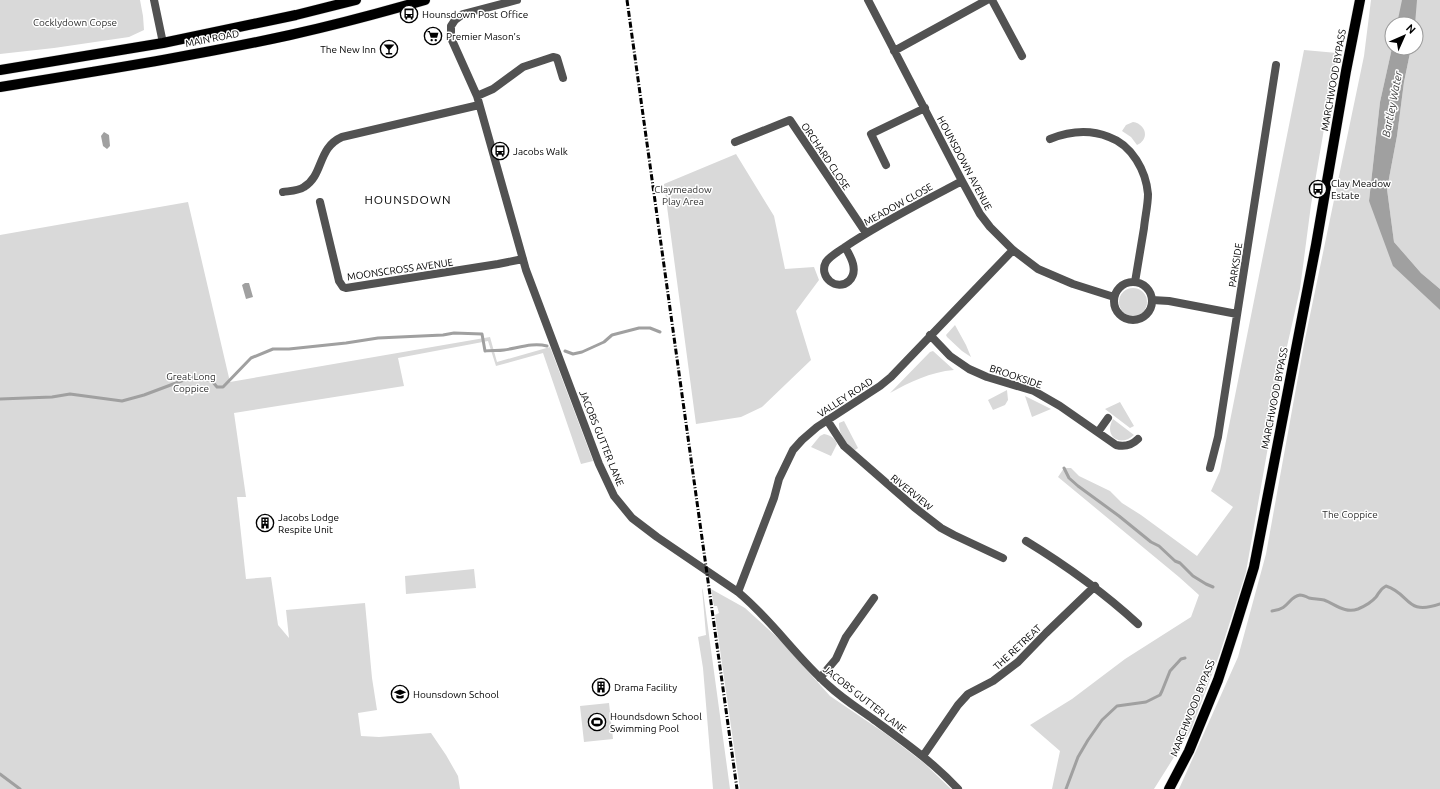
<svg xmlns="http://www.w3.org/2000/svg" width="1440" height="789" font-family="Ubuntu,sans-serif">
	<rect width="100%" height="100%" fill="#fff"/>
	<path fill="#d9d9d9" d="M0,0H140L143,16L144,30L129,37L54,48L0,54Z
		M1371,0H1440V289L1421,273L1394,242L1387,189L1397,136L1404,82L1411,48H1416V24H1392V48L1380,102L1369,201L1425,295L1440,310V789H1179L1238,657L1266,554L1304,344L1364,56Z
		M1304,50L1337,53L1311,205L1300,289L1281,373L1246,572L1220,653L1191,730L1154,789H1052L1060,751L1030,725L1072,699L1125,659L1191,617L1199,595L1179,577L1058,477L1064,468H1071L1079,476L1110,491L1122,503L1141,515L1197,556L1233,507L1211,491L1220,471Z
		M1133,122C1146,124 1150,139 1137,145L1131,137L1122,131L1126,125Z
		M736,154L774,216L785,269L814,267L819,280L796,311L811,360L762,407L741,417L696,424L664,184Z
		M188,202L230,382L490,337L497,362L550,347L593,461L581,464L543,353L496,366L488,341L398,358L404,386L234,413L246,497H237L246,579L271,577L278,625L289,638L286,610L365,603L372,678L377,710L358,713L361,736L379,737L431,733L446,755L458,776L460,789H0V235Z
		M1119 302a14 14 0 1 1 28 0a14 14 0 1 1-28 0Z
		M955,325L966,345L971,357L962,351L947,337L946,335Z
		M933,351L954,370C930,372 910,382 890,393L930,352Z
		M1007,390L1008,400L1005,405L993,410L988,400Z
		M1025,396L1051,409L1032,417Z
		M1120,402L1134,426L1130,428L1105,409Z
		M1113,419L1134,435C1120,448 1103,436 1113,419Z
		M844,421L858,448L855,450C847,446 838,433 839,423Z
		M824,434C830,435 835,438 837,444L831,456L811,447L820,436Z
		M474,569L476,588L406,594L405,576Z
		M702,588L703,591L730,789H713L703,668L698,637L706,635Z
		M711,589L745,608L779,639L830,696L886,734L924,763L951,789H740L715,615L719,613L717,606H714Z
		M609,703L613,739L584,742L580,706Z"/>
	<path fill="#a0a0a0" d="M1402,0H1417L1415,24H1397Z
		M1392,48H1411L1404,82L1397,136L1387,189L1394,242L1421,273L1440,289V310L1393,266L1369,201L1380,102Z
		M104,132L109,135L110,146L107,149L103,146L101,136Z
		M245,283H249L253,297L246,299L242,285Z"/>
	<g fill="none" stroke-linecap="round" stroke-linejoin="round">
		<path stroke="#a0a0a0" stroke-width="3" d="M565,351L573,354L582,352L604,342L612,335L639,328H650L660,332
			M0,399L52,397L70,394L122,401L144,395L192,377L212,381L217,387H223L251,358L273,349H289L346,343L378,338L443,335L454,333L482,334L485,351C491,350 498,351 504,350C518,348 533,342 547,346
			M1064,468L1069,478L1078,486L1119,516L1151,542L1159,546L1175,561L1180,563L1193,576L1206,584L1213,587
			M1272,611C1290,609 1288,597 1300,595C1303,595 1305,596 1309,598C1313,599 1319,599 1324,600C1335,604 1345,614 1358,609C1365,606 1371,603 1376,597C1379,593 1380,589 1386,586C1411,594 1405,616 1440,604
			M0,774L20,789
			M1066,789L1078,757L1088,740L1102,720L1117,706L1146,702L1160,695L1162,691L1170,671L1181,659L1185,658"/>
		<defs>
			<path id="primary" d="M0,70L163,43L296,15L356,0
				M0,87C97,71 194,56 290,35C335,25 380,13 425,0
				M1169,789L1189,751L1218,680L1236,625L1254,567L1316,245L1346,71L1360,0"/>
		</defs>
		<use href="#primary" stroke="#dbdbdb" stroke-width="11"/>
		<path stroke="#525252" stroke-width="8" d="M154,0L163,43
			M517,0L463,14L455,20L451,26V38L477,96L526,270L599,464L614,496L632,518L657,537L738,592C772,620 796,657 829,686C843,699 859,709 873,719C903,741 933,762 958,789
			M868,0L962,181L980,214L990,227L1013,250L1038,269L1073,284L1114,297
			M992,0L1022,56
			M894,51L987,0
			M477,96L493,89L523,67L553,57L557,58L563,78
			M1050,139C1070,131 1089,129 1109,137C1132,145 1146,171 1148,194C1148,205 1145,217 1144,228C1141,246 1138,264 1135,282
			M735,142L790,120L866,233
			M886,165L871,134L925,108
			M283,192C289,191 298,191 304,187C324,175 317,148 342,137L479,105
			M320,202L339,281L343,287L346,288L498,264L523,259
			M845,247C851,257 859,271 849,281C837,292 818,277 826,262C830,256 839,251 845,247C882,222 923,202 962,181
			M1114 301a19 19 0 1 1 38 0a19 19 0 1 1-38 0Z
			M1152,300L1169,301L1237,314
			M930,335L950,356L969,369L987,377L1034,391L1060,406L1116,445C1124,447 1132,445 1138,439
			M827,420L844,446L914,507L941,528L954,535L1003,558
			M1098,432L1108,418
			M1210,468L1218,437L1276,65
			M1026,541C1067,566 1102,591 1138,624
			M738,592L774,498L779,479L793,450L802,440L817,427L880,386L891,377L1013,250
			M820,678L836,659L846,637L874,598
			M923,756L958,705L968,694L993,681L1018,662L1046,633L1095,586"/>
		<use href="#primary" stroke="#000" stroke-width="10"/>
		<path stroke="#000" stroke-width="3" stroke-dasharray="6 2 1 2" stroke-linecap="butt" d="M627,0L737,789"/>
	</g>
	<defs>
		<symbol id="bus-ring" viewBox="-11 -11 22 22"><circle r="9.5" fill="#fff" stroke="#000" stroke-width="1.5"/><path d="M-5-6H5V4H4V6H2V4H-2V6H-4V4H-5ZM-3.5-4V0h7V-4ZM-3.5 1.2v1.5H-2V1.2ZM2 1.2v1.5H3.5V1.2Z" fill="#000"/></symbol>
		<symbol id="supermarket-ring" viewBox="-11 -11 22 22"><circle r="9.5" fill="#fff" stroke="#000" stroke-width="1.5"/><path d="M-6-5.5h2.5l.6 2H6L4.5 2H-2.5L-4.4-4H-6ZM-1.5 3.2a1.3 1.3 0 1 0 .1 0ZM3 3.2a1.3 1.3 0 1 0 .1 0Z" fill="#000"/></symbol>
		<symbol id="bar-ring" viewBox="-11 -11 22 22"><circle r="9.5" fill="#fff" stroke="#000" stroke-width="1.5"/><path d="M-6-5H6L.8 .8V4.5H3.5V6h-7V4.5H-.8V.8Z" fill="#000"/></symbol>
		<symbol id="building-ring" viewBox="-11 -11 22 22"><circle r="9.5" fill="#fff" stroke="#000" stroke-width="1.5"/><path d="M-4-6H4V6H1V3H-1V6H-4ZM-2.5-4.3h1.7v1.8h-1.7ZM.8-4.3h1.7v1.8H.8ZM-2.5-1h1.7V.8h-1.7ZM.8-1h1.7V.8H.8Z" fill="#000"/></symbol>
		<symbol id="school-ring" viewBox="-11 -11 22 22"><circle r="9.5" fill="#fff" stroke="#000" stroke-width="1.5"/><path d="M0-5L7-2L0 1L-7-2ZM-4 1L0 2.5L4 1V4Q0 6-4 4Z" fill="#000"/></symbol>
		<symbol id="stadium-ring" viewBox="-11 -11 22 22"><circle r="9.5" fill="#fff" stroke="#000" stroke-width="1.5"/><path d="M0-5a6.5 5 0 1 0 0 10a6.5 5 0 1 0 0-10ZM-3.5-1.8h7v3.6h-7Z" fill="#000"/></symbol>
	</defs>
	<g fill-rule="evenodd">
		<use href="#bus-ring" x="399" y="4" width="20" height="20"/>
		<use href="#supermarket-ring" x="423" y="26" width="20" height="20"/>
		<use href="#bar-ring" x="379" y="39" width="20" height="20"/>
		<use href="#bus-ring" x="490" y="141" width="20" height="20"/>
		<use href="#bus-ring" x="1308" y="179" width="20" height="20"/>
		<use href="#building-ring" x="255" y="513" width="20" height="20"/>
		<use href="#building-ring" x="591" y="677" width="20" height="20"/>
		<use href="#school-ring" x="390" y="684" width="20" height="20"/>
		<use href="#stadium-ring" x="587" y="712" width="20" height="20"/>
	</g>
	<g text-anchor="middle" stroke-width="3" stroke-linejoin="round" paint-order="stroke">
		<g font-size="10" fill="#000" stroke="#fff" text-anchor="start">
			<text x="422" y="18">Hounsdown Post Office</text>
			<text x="446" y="40">Premier Mason's</text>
			<text x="376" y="53" text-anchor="end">The New Inn</text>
			<text x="513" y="155">Jacobs Walk</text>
			<text x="1331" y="187">Clay Meadow<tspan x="1331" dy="12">Estate</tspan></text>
			<text x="278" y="521">Jacobs Lodge<tspan x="278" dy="12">Respite Unit</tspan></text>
			<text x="614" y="691">Drama Facility</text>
			<text x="413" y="698">Hounsdown School</text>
			<text x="610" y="720">Houndsdown School<tspan x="610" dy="12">Swimming Pool</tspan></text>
		</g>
		<g font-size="10" fill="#303030" stroke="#fff">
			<text x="75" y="26">Cocklydown Copse</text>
			<text x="683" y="193">Claymeadow<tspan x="683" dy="12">Play Area</tspan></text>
			<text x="191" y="380">Great Long<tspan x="191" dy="12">Coppice</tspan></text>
			<text x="1350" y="518">The Coppice</text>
		</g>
		<g font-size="10" fill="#000" stroke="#fff">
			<text transform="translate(212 38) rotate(-11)" y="4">MAIN ROAD</text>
			<text transform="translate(1333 80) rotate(-80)" y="4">MARCHWOOD BYPASS</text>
			<text transform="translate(826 156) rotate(56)" y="4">ORCHARD CLOSE</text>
			<text transform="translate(965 163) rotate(62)" y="4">HOUNSDOWN AVENUE</text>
			<text transform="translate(898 204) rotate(-29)" y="4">MEADOW CLOSE</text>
			<text transform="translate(1235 265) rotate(-81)" y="4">PARKSIDE</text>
			<text transform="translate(400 269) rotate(-8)" y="4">MOONSCROSS AVENUE</text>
			<text transform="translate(1016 376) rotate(19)" y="4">BROOKSIDE</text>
			<text transform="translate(845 397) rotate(-33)" y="4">VALLEY ROAD</text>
			<text transform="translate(1274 398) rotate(-79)" y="4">MARCHWOOD BYPASS</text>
			<text transform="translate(602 438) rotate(68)" y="4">JACOBS GUTTER LANE</text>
			<text transform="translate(912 492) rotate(39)" y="4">RIVERVIEW</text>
			<text transform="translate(1017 647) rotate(-43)" y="4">THE RETREAT</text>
			<text transform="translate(865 699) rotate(38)" y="4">JACOBS GUTTER LANE</text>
			<text transform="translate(1192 708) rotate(-68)" y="4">MARCHWOOD BYPASS</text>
		</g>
		<g font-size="11" font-style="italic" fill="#414141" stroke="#fff">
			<text transform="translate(1392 104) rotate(-79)" y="4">Bartley Water</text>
		</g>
		<g font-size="12" letter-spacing="1" fill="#000" stroke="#fff">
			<text x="408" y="204">HOUNSDOWN</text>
		</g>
	</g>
	<g transform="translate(1404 36) rotate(45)"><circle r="19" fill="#ffffff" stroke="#999999"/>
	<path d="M0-3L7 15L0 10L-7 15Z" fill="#000000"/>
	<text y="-6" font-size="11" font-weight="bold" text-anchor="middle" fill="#000000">N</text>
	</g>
</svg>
